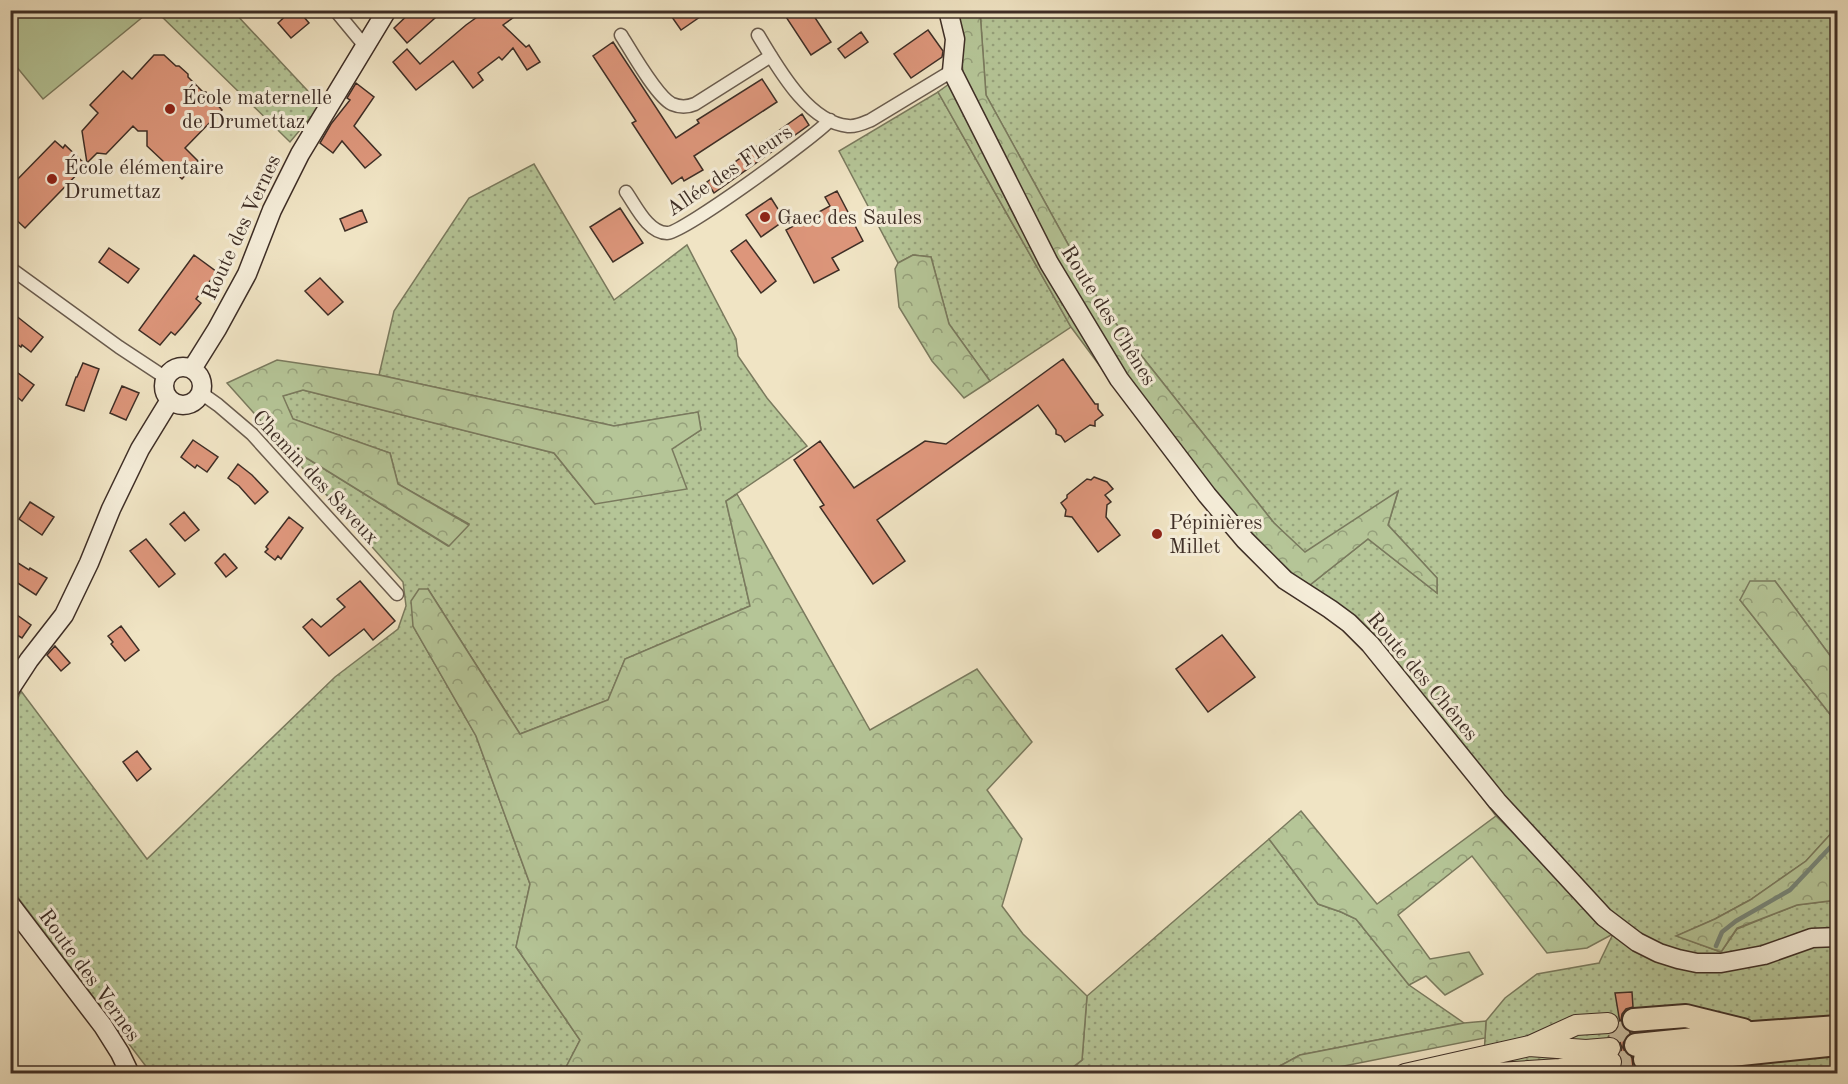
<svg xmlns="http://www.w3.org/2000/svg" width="1848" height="1084" font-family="'Old Standard TT',serif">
	<defs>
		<pattern id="grass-dots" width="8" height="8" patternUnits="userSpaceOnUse" patternTransform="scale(1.5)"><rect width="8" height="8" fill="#b5c597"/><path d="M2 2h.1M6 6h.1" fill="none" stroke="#95a07b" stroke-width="1.8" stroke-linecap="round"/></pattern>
		<pattern id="forest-crowns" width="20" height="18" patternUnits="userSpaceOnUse" patternTransform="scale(1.5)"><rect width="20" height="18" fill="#b5c597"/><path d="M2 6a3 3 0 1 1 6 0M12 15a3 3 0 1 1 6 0" fill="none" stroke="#95a07b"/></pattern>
	</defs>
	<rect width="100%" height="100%" fill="#f0e4c4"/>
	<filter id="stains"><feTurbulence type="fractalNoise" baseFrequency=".00333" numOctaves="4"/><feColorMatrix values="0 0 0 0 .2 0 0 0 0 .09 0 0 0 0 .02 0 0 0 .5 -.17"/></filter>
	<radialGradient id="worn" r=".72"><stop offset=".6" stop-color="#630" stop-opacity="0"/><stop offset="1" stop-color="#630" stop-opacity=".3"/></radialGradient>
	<path fill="url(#grass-dots)" stroke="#7a7a5e" stroke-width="1.5" d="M156,11H233L321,105L290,142Z
		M980,11H1837V665L1775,581L1740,600L1837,723V827L1806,861L1750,900L1715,919L1677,936L1721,952L1737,929L1797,905L1837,900V1073H1483L1486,1021L1505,998L1537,974L1599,963L1613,934L1546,865L1496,816L1420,716L1345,628L1296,596L1368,539L1437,593V578L1388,525L1398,492L1305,553L1274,523L1102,306L986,95Z
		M938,92L1071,327L990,381L949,324L931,257L913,255L898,263L839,151Z
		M534,164L614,300L687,245L736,339L738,356L767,398L807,446L726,501L750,606L625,659L608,700L520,734L428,589L413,626L476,736L530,884L516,947L580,1040L563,1073H151L16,895L11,880L13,823L10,817L11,714L21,691L147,859L335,677L398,629L406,606L403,582L279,441L448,546L469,524L398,484L390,453L293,419L282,396L303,390L554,453L595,504L672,448L701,430L698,412L614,426L379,375L394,311L469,198Z
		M1269,839L1318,904L1341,912L1356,919L1409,985L1464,1023L1300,1055L1267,1073L1065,1074L1082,1060L1087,996Z"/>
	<path fill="url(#forest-crowns)" stroke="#7a7a5e" stroke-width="1.5" d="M956,11H980L986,95L1102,306L1274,523L1305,552L1398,491L1388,525L1437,578V593L1368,539L1296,596L1275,582L1200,501L1071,327L938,92L963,74L959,15Z
		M913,255L931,257L949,324L990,381L964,398L932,361L899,307L895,269L898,263Z
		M277,360L379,375L614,426L698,412L701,430L672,449L687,489L595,504L554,453L303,390L283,396L293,419L390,453L398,484L469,525L449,546L279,441L227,383Z
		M737,494L870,730L977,669L1032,742L987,790L1022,839L1002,906L1023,934L1087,996L1082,1060L1065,1073H563L580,1040L516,947L530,884L476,736L413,626L411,601L419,589H428L520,734L608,700L625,659L750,606L726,501Z
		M1750,581H1775L1837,665V723L1740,600Z
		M1301,811L1377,904L1496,816L1546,865L1613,934L1587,948L1547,953L1472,856L1398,915L1430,959L1469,952L1483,974L1445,995L1426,976L1409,985L1356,919L1341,912L1318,904L1269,839Z
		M1837,827V900L1797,905L1737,928L1721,952L1676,936L1715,919L1750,900L1806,861Z
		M1486,1021L1485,1038L1329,1069L1319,1073H1267L1300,1055L1464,1023Z"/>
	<path fill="#b5c597" stroke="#7a7a5e" stroke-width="1.5" d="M10,11L11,10L150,11L43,99L11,60Z"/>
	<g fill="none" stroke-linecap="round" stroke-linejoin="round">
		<path stroke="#768578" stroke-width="4.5" d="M1716,946L1722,932L1736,921L1790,890L1838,839"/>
	</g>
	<path fill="#dd967b" stroke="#3e2e26" stroke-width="1.5" d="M292,10H298L309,23L291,38L278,23Z
		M413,10H444L407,43L394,28Z
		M487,10H524L503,25L526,47L529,45L540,62L527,70L513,48L502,60L499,57L478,73L483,80L473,88L453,61L416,90L393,62L407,49L420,64L466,25Z
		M667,10H710L681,30Z
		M795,10H810L831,42L811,55L786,17Z
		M928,30L943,51L942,57L911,78L894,54Z
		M861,32L868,42L845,58L838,49Z
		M613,42L676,138L699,123L697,120L762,79L777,102L694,156L703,170L684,181L682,177L672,184L632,123L636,121L593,56Z
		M154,55H164L176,66H179L188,74V77L203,92H206L222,110L185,148L198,161L182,179L147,146V131H138L133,126L106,154L97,153L87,163L82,131L98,113L90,105L123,71L132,79Z
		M356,83L374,97L354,126L381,155L365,168L342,141L333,153L320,143L331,124L350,100L347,98Z
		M802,114L809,125L714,193L707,182Z
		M55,141L63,148L65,145L86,165L25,228L10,214V187Z
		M837,191L863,241L832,258L839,270L814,283L786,230L830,206L825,197Z
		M771,198L785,220L761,237L746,215Z
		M620,208L643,243L613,262L590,227Z
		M362,210L367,222L345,231L340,219Z
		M746,240L776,281L761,293L731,251Z
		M109,248L139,269L128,283L99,262Z
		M194,255L217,272L196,299L201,303L183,326L175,335L171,332L160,345L139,330Z
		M320,278L343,302L328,315L305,291Z
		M10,311L43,337L31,352L22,345L21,347L10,339Z
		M1063,359L1095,404H1098V409L1103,415L1095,421V426L1090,425L1065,442L1061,436L1056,434V430L1038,405L877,520L905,561L873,584L820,507L824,505L794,460L820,441L854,488L925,441L946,444Z
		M83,363L99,369L84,411L66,405L76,377H77Z
		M10,367L34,385L22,401L10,391Z
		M122,386L139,393L126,420L110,413Z
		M193,440L218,457L207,472L197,465L195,468L181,457Z
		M238,464L252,475L268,492L255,504L239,486L228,478Z
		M1094,477L1107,482L1113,489L1105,495L1111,502L1107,505L1106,517L1120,535L1098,552L1072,517L1065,516L1066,510L1061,503L1067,498V495L1087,479L1091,480Z
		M30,502L54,517L42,535L19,519Z
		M184,512L199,530L185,541L170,524Z
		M289,517L303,528L281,559L278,556L275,560L265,552L268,549L266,547Z
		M146,539L175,574L159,587L130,551Z
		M224,554H225L237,568L226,577L215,563Z
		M10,558L29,570L30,568L47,578L36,595L10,578Z
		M360,581L395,621L373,640L364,629L329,656L303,627L312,619L321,627L345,607L337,599Z
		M10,610L31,625L22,638L10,631Z
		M121,626L139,650L125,661L111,644L113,642L108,636Z
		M1222,635L1255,677L1208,712L1176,669Z
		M55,646L70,663L61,671L47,655Z
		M137,751L151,769L137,781L123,762Z
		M1632,992L1633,1007L1626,1009L1622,1014L1621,1020L1623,1028L1631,1033L1624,1039L1623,1046L1625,1053L1632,1058L1633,1066L1638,1070V1074H1614L1622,1067L1623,1061L1620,1054L1622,1048L1620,1042L1616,1037L1609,1036L1618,1029L1620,1023L1615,993Z"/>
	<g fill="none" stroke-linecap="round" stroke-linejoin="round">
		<path stroke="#ccc0a4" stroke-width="20" stroke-dasharray="20 10" stroke-linecap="butt" d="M1609,1033L1635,1030
			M1611,1062L1637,1060"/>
		<defs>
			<path id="street" d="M335,10L364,45
				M621,35C631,51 657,97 672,104C679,107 688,107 695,104L771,56
				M758,35C777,66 807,122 848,126C856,127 864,123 871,120L952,71
				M626,192C636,206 648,233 667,233C682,234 816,136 830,120
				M10,268L119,347L166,378
				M201,393L218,405L252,434L397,594"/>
			<path id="secondary" d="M948,10L955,39L952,71L1049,263L1119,379L1207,495L1245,540L1285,580L1330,609L1349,623L1370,644L1497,801L1604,917L1637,942L1659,953L1678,959L1697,963H1721L1764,955L1812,938L1838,937
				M164 386a19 19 0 1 1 38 0a19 19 0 1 1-38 0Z
				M192,369L217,329L247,274L272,210L300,154L387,10
				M10,689L29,660L64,615L89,563L111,509L140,449L170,400
				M10,904L103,1026L120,1053L130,1074"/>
			<path id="primary" d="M1532,1045L1576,1025L1608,1023
				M1405,1074L1529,1046L1586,1050L1610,1048
				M1482,1074L1560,1069L1611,1062"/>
			<path id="highway" d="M1634,1020L1686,1016L1743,1030
				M1636,1045L1753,1033L1838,1027
				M1645,1059L1722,1056L1838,1044"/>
		</defs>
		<use href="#street" stroke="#6a5c4e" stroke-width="15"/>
		<use href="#secondary" stroke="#3e2e26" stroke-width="21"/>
		<use href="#primary" stroke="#3e2e26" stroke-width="22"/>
		<use href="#highway" stroke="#3e2e26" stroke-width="26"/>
		<use href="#street" stroke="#f5edd9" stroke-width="12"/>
		<use href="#secondary" stroke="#f5edd9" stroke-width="18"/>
		<use href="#primary" stroke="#f0e4c4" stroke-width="20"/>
		<use href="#highway" stroke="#f0e4c4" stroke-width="22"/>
	</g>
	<g fill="#8f2418" stroke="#f5edd9" stroke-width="2">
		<circle cx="170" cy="109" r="6"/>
		<circle cx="52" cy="179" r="6"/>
		<circle cx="765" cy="217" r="6"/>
		<circle cx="1157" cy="534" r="6"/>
	</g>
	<g text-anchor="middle" stroke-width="6" stroke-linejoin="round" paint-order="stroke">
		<g font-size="21" fill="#3e2e26" stroke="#f5edd9" text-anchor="start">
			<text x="182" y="104">École maternelle<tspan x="182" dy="24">de Drumettaz</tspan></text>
			<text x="64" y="174">École élémentaire<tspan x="64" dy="24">Drumettaz</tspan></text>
			<text x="777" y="224">Gaec des Saules</text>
			<text x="1169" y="529">Pépinières<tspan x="1169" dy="24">Millet</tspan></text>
		</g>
		<g font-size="21" fill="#3e2e26" stroke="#f5edd9">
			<text transform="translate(729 170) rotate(-34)" y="7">Allée des Fleurs</text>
			<text transform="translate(241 227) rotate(-65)" y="7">Route des Vernes</text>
			<text transform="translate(1109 315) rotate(58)" y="7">Route des Chênes</text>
			<text transform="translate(316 477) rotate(47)" y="7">Chemin des Saveux</text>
			<text transform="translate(1423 676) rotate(50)" y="7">Route des Chênes</text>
			<text transform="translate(90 975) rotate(54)" y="7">Route des Vernes</text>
		</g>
	</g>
	<rect width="1848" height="1084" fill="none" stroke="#f0e4c4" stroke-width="36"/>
	<rect x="12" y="12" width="1824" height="1060" fill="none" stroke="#3e2e26" stroke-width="3"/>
	<rect x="18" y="18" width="1812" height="1048" fill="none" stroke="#3e2e26" stroke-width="1.5"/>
	<rect width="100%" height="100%" filter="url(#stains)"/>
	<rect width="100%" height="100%" fill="url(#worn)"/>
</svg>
